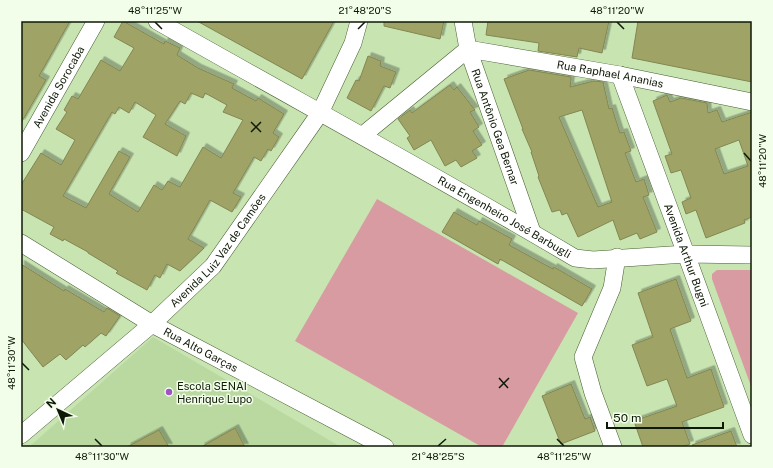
<svg xmlns="http://www.w3.org/2000/svg" width="773" height="468" font-family="'Public Sans',sans-serif">
	<defs>
		<filter id="shadow"><feDropShadow dx="3.5" dy="-3.5" stdDeviation="0" flood-color="#0004"/></filter>
	</defs>
	<rect width="100%" height="100%" fill="#c7e4b1"/>
	<path fill="#bad9a1" d="M153,337L341,447H29Z"/>
	<path fill="#d79ba1" d="M377,199L578,313L502,447H482L295,341Z
		M717,270H752V389L712,279V274Z"/>
	<path fill="#9fa466" stroke="#838651" fill-rule="evenodd" filter="url(#shadow)" d="M21,21H70L39,76L46,80L21,123Z
		M123,21L164,44L165,41L180,48L177,55L198,68L234,84L232,88L256,101L258,98L284,114L273,133L279,137L271,151L268,149L261,161L254,157L233,193L241,197L232,212L210,200L188,239L204,248L180,271L167,264L160,278L155,275L147,290L116,273L118,271L88,253V252L64,239L63,241L50,234L54,227L21,209V185L41,153L61,165L75,140L56,129L67,112L64,110L72,96L78,99L101,60L120,71L134,48L114,37ZM191,93L203,98L205,93L227,105L223,112L243,120L221,158L203,147L180,187L168,181L162,190L154,185L138,212L109,194L130,157L119,151L86,208L63,196L112,112L115,114L119,107L129,113L135,102L156,115L143,137L177,156L186,136L165,124L180,101L185,104Z
		M197,21H334L302,79Z
		M384,21H444L440,39L384,26Z
		M488,21H609L602,53L579,48L577,57L538,51L539,43L486,35Z
		M638,21H752V82L632,58Z
		M368,56L381,61L380,66L396,72L390,88L384,86L371,111L347,98L356,80L359,81Z
		M529,70L571,77V80L570,87L594,81L603,82L609,109L612,108L620,133L624,132L631,151L625,153L636,182L644,179L649,195L643,197L657,232L640,239L637,233L620,240L613,220L578,237L567,213L562,215L560,210L552,212L538,177L539,176L531,152H532L522,129H523L504,79ZM582,110L612,202L598,207L559,117Z
		M450,85L454,90L457,87L475,110L470,112L479,127L473,131L482,145L472,151L477,158L461,167L456,160L445,166L431,140L414,150L407,138L410,136L398,119L410,110L412,113Z
		M667,95L670,102L681,98L707,103L708,113L717,110L722,122L752,112V217L744,220L745,223L706,238L696,210L686,214L682,202L691,198L681,170L671,173L665,156L672,154L653,101ZM739,140L748,166L724,174L715,149Z
		M454,212L477,225L479,221L512,239L509,245L553,269L554,267L592,289L582,306L500,259L498,264L442,232Z
		M21,264L64,291L65,289L104,312L107,308L120,316L106,336L101,333L85,347L83,345L66,360L60,354L43,367L21,339Z
		M676,279L691,321L670,329L687,378L711,369L724,407L682,422L690,444L681,447H643L634,421L677,406L667,379L647,386L632,345L653,337L638,293Z
		M571,384L585,419L590,417L595,431L561,444L542,396Z
		M235,428L245,447H201Z
		M159,430L169,447H127Z
		M731,431L737,447H693L692,445Z"/>
	<g fill="none" stroke-linecap="round" stroke-linejoin="round">
		<defs>
			<g id="street">
				<path id="s1" d="M157,21C296,100 437,176 575,258L593,260L686,254L752,255"/>
				<path id="s2" d="M463,21L468,49L532,232"/>
				<path id="s3" d="M620,75L686,254L752,435"/>
				<path id="s4" d="M363,135L468,49L620,75L752,102"/>
				<path id="s5" d="M21,153L96,21"/>
				<path id="s6" d="M21,243L152,324L385,447"/>
				<path id="s7" d="M21,435L152,324L213,266L320,113L353,43L359,21"/>
				<path d="M613,447L593,393L583,357L612,288L617,257"/>
			</g>
		</defs>
		<use href="#street" stroke="#465e31" stroke-width="18"/>
		<use href="#street" stroke="#fff" stroke-width="17"/>
	</g>
	<path fill="none" stroke="#0f1907" stroke-width="1.5" d="M155,22L162,29M617,22L624,29M358,29L365,22M251,122L261,132M251,132L261,122M744,153L751,161M22,363L29,370M499,378L508,388M499,388L509,378M95,439L102,446M557,439L564,446M438,446L446,439"/>
	<circle fill="#9e54c7" stroke="#f2feea" stroke-width="1.5" cx="169" cy="392" r="4"/>
	<g text-anchor="middle" stroke-width="3" stroke-linejoin="round" paint-order="stroke">
		<g font-size="11" fill="#0f1907" stroke="#f2feea">
			<text dy="4" stroke="none"><textPath href="#s4" startOffset="280">Rua Raphael Ananias</textPath></text>
			<text dy="4" stroke="none"><textPath href="#s5" startOffset="76">Avenida Sorocaba</textPath></text>
			<text dy="4" stroke="none"><textPath href="#s2" startOffset="111">Rua Antônio Gea Bernar</textPath></text>
			<text dy="4" stroke="none"><textPath href="#s1" startOffset="399">Rua Engenheiro José Barbugli</textPath></text>
			<text dy="4" stroke="none"><textPath href="#s7" startOffset="271">Avenida Luiz Vaz de Camões</textPath></text>
			<text dy="4" stroke="none"><textPath href="#s3" startOffset="192">Avenida Arthur Bugni</textPath></text>
			<text dy="4" stroke="none"><textPath href="#s6" startOffset="209">Rua Alto Garças</textPath></text>
		</g>
		<g font-size="11" fill="#0f1907" stroke="#f2feea" text-anchor="start">
			<text x="177" y="390">Escola SENAI<tspan x="177" dy="13">Henrique Lupo</tspan></text>
		</g>
	</g>
	<rect width="773" height="468" fill="none" stroke="#f2feea" stroke-width="44"/>
	<g transform="translate(58 410) rotate(316)" stroke="#f2feea" stroke-width="3" paint-order="stroke">
	<path d="M0-3L7 15L0 10L-7 15Z" fill="#0f1907"/>
	<text y="-6" font-size="11" font-weight="bold" text-anchor="middle" fill="#0f1907">N</text>
	</g>
	<path d="M607 422v6h116v-6" fill="none" stroke="#0f1907" stroke-width="2"/>
	<text x="613" y="422" font-size="12" fill="#0f1907" stroke="#f2feea" stroke-width="3" paint-order="stroke">50 m</text>
	<rect x="22" y="22" width="729" height="424" fill="none" stroke="#0f1907" stroke-width="1.5"/>
	<g font-size="10" text-anchor="middle" fill="#0f1907">
		<text x="155" y="14">48°11'25"W</text>
		<text x="365" y="14">21°48'20"S</text>
		<text x="617" y="14">48°11'20"W</text>
		<text transform="translate(762 161) rotate(-90)" y="4">48°11'20"W</text>
		<text transform="translate(11 363) rotate(-90)" y="4">48°11'30"W</text>
		<text x="102" y="460">48°11'30"W</text>
		<text x="438" y="460">21°48'25"S</text>
		<text x="564" y="460">48°11'25"W</text>
	</g>
</svg>
